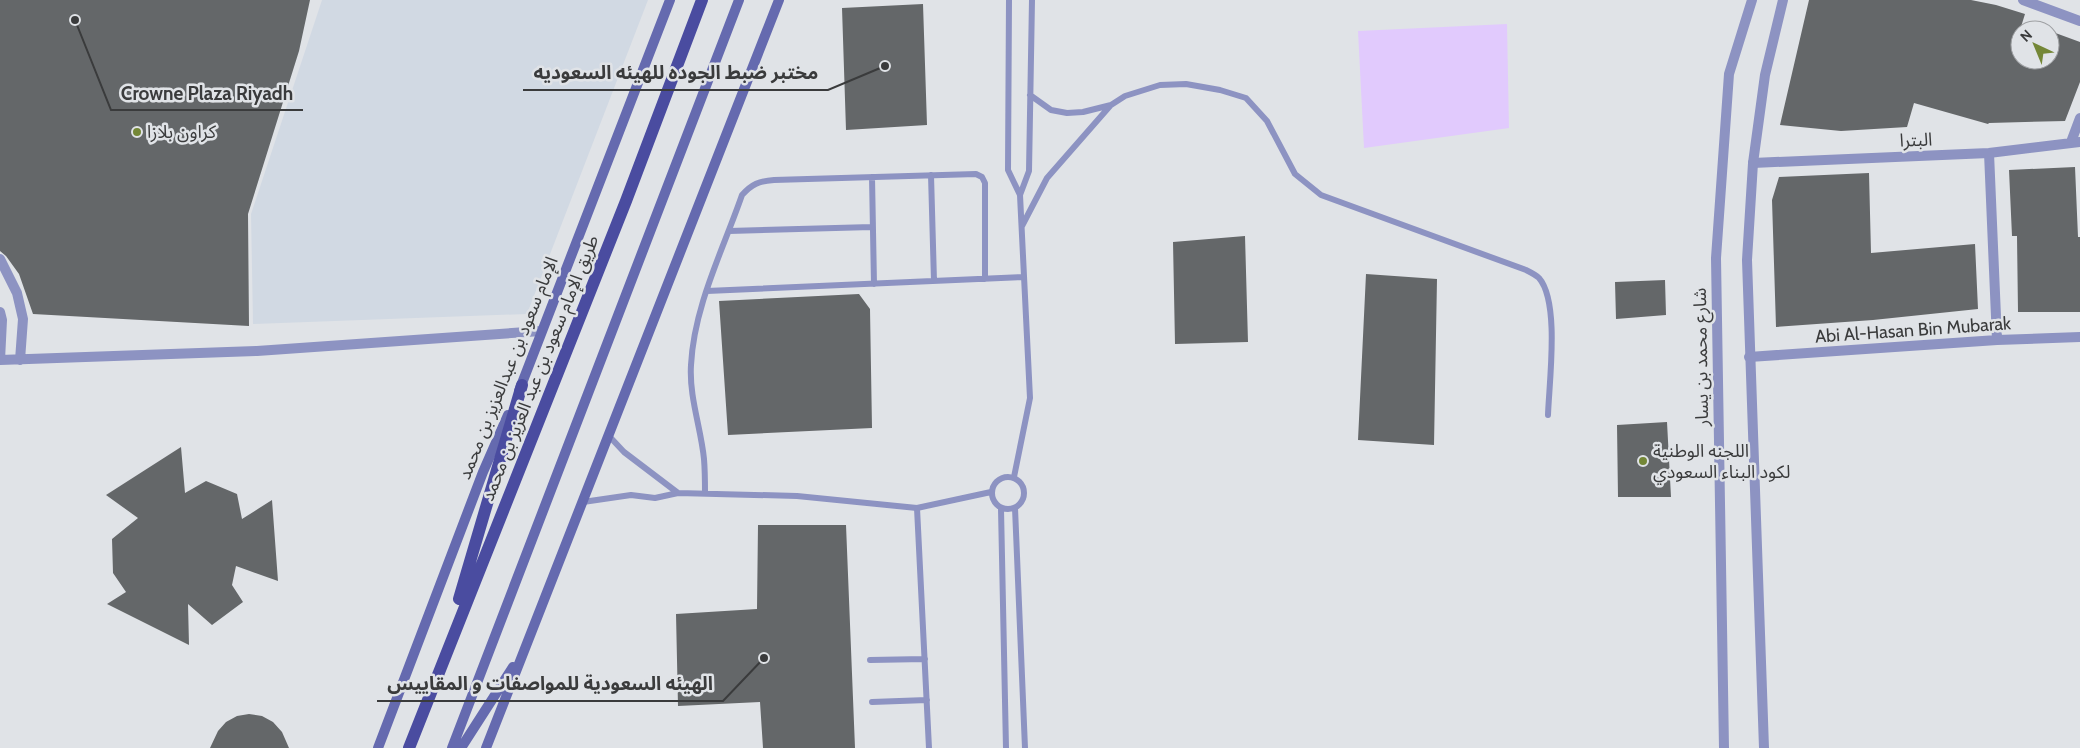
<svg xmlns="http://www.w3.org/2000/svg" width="2080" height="748" font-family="Cabin,'Noto Sans Arabic',sans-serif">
	<rect width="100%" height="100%" fill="#e0e3e7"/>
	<path fill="#d1d9e3" d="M322,0H648L527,314L253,324L251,214Z"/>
	<path fill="#e1cafd" d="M1507,24L1509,128L1364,148L1358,31Z"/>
	<path fill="#646769" d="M0,0H310L299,51L248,214L249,326L33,314L19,274L6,256L0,251Z
		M1809,0H1971L1996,5L2025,14L2020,30V60H2050V31L2080,42V82L2065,121L1989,123L1988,124L1914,103L1907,127L1841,131L1780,125Z
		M923,4L927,125L846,130L842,8Z
		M2075,167L2078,237H2080V312H2018L2017,236H2012L2009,170Z
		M1869,173L1871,253L1975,244L1978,309L1873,320L1776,327L1772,200L1779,177Z
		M1245,236L1248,342L1175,344L1173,242Z
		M1366,274L1437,279L1434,445L1358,440Z
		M1665,280L1666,315L1616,319L1615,282Z
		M859,294L870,309L872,428L728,435L719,301Z
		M1667,422L1671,497H1618L1617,425Z
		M181,447L185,493L206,481L237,494L242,519L272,500L278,581L236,566L232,585L243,602L212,625L188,604L189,645L107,604L126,592L113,573L112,539L138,518L106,495Z
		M758,525H846L855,748H763L760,702L678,706L676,614L757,609Z
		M249,714L262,716L273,722L282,732L289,748H210L218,731L226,722L237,716Z"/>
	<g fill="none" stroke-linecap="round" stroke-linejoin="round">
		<path stroke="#8d93c2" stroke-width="6" d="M1009,0L1008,170L1020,195
			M1030,95L1051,110L1067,113L1083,112L1111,105L1125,96L1160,85L1186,84L1220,90L1246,98L1267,121L1295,174L1321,195L1526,270C1530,272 1536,275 1539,278C1560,302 1549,383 1548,415
			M931,175L934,281
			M872,177L874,284
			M1022,226L1047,178L1110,106
			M729,231L872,227
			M707,291L1024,277
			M609,436L624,452L678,493
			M992 493a16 16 0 1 1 32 0a16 16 0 1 1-32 0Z
			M1014,477L1030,398L1020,195L1029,171L1032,0
			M705,493C705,482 705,471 704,459C701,428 689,397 691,365C694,306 723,250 742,195C752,184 759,181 774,180L976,174L982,177L985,183V279
			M583,502L631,495L655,498L678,493L797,496L917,508L991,492
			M917,508L929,748
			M1015,508L1025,748
			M1001,509L1006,748
			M870,660L925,659
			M872,702L927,700"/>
		<path stroke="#8d93c2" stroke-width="10" d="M2023,0L2080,21
			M2071,142L2080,118
			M1989,153L1997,340
			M1753,163L1989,153L2080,142
			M0,259L17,293L23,319L20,360
			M0,312L2,320L0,360
			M1749,357L1997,340L2080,337
			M0,360L257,351L541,331"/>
		<path stroke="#8d93c2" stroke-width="10" d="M1724,748L1716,258L1729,74L1752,0
			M1764,748L1747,260L1753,163L1765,75L1783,0"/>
		<path stroke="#656aaf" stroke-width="10" d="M519,391L670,0
			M378,748L483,472L508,415
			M452,748L739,0
			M461,748L513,667
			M486,748L779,0"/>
		<path stroke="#4a4ca0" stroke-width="12" d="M459,599L522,385
			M409,748L626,201L702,0"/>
	</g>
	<g fill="#748737" stroke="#e0e3e7" stroke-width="2">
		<circle cx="137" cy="132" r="5"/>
		<circle cx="1643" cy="461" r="5"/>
	</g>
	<g text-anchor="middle" stroke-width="5" stroke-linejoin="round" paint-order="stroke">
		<g font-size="18" fill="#3a3b3c" stroke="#e0e3e7" text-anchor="start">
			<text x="147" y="138">كراون بلازا</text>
			<text x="1653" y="457">اللجنه الوطنية<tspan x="1653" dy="21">لكود البناء السعودي</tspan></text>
		</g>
		<g font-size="18" fill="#3a3b3c" stroke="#e0e3e7">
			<text transform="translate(1916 140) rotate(-2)" y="6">البترا</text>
			<text transform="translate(1913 330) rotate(-4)" y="6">Abi Al-Hasan Bin Mubarak</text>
			<text transform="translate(1701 357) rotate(-91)" y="6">شارع محمد بن يسار</text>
			<text transform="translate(508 368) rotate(-68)" y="6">الإمام سعود بن عبدالعزيز بن محمد</text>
			<text transform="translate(540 368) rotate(-68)" y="6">طريق الإمام سعود بن عبد العزيز بن محمد</text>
		</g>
	</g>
	<path fill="none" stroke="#3a3b3c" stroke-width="2" d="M885 66L828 90H523M75 20L111 110H303M764 658L723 701H377"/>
	<g fill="#3a3b3c" stroke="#e0e3e7" stroke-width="2">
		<circle cx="885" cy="66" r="5"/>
		<circle cx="75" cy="20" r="5"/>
		<circle cx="764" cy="658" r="5"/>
	</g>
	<g font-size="19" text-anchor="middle" font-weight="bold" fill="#3a3b3c" stroke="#e0e3e7" stroke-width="5" stroke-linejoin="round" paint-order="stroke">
		<text x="676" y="79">مختبر ضبط الجوده للهيئه السعوديه</text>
		<text x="207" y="100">Crowne Plaza Riyadh</text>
		<text x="550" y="690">الهيئه السعودية للمواصفات و المقاييس</text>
	</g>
	<g transform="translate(2035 45) rotate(316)"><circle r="24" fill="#e0e3e7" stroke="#9ea0a3"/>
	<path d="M0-4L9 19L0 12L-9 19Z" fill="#748737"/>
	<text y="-8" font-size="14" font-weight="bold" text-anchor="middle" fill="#3a3b3c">N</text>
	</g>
</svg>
